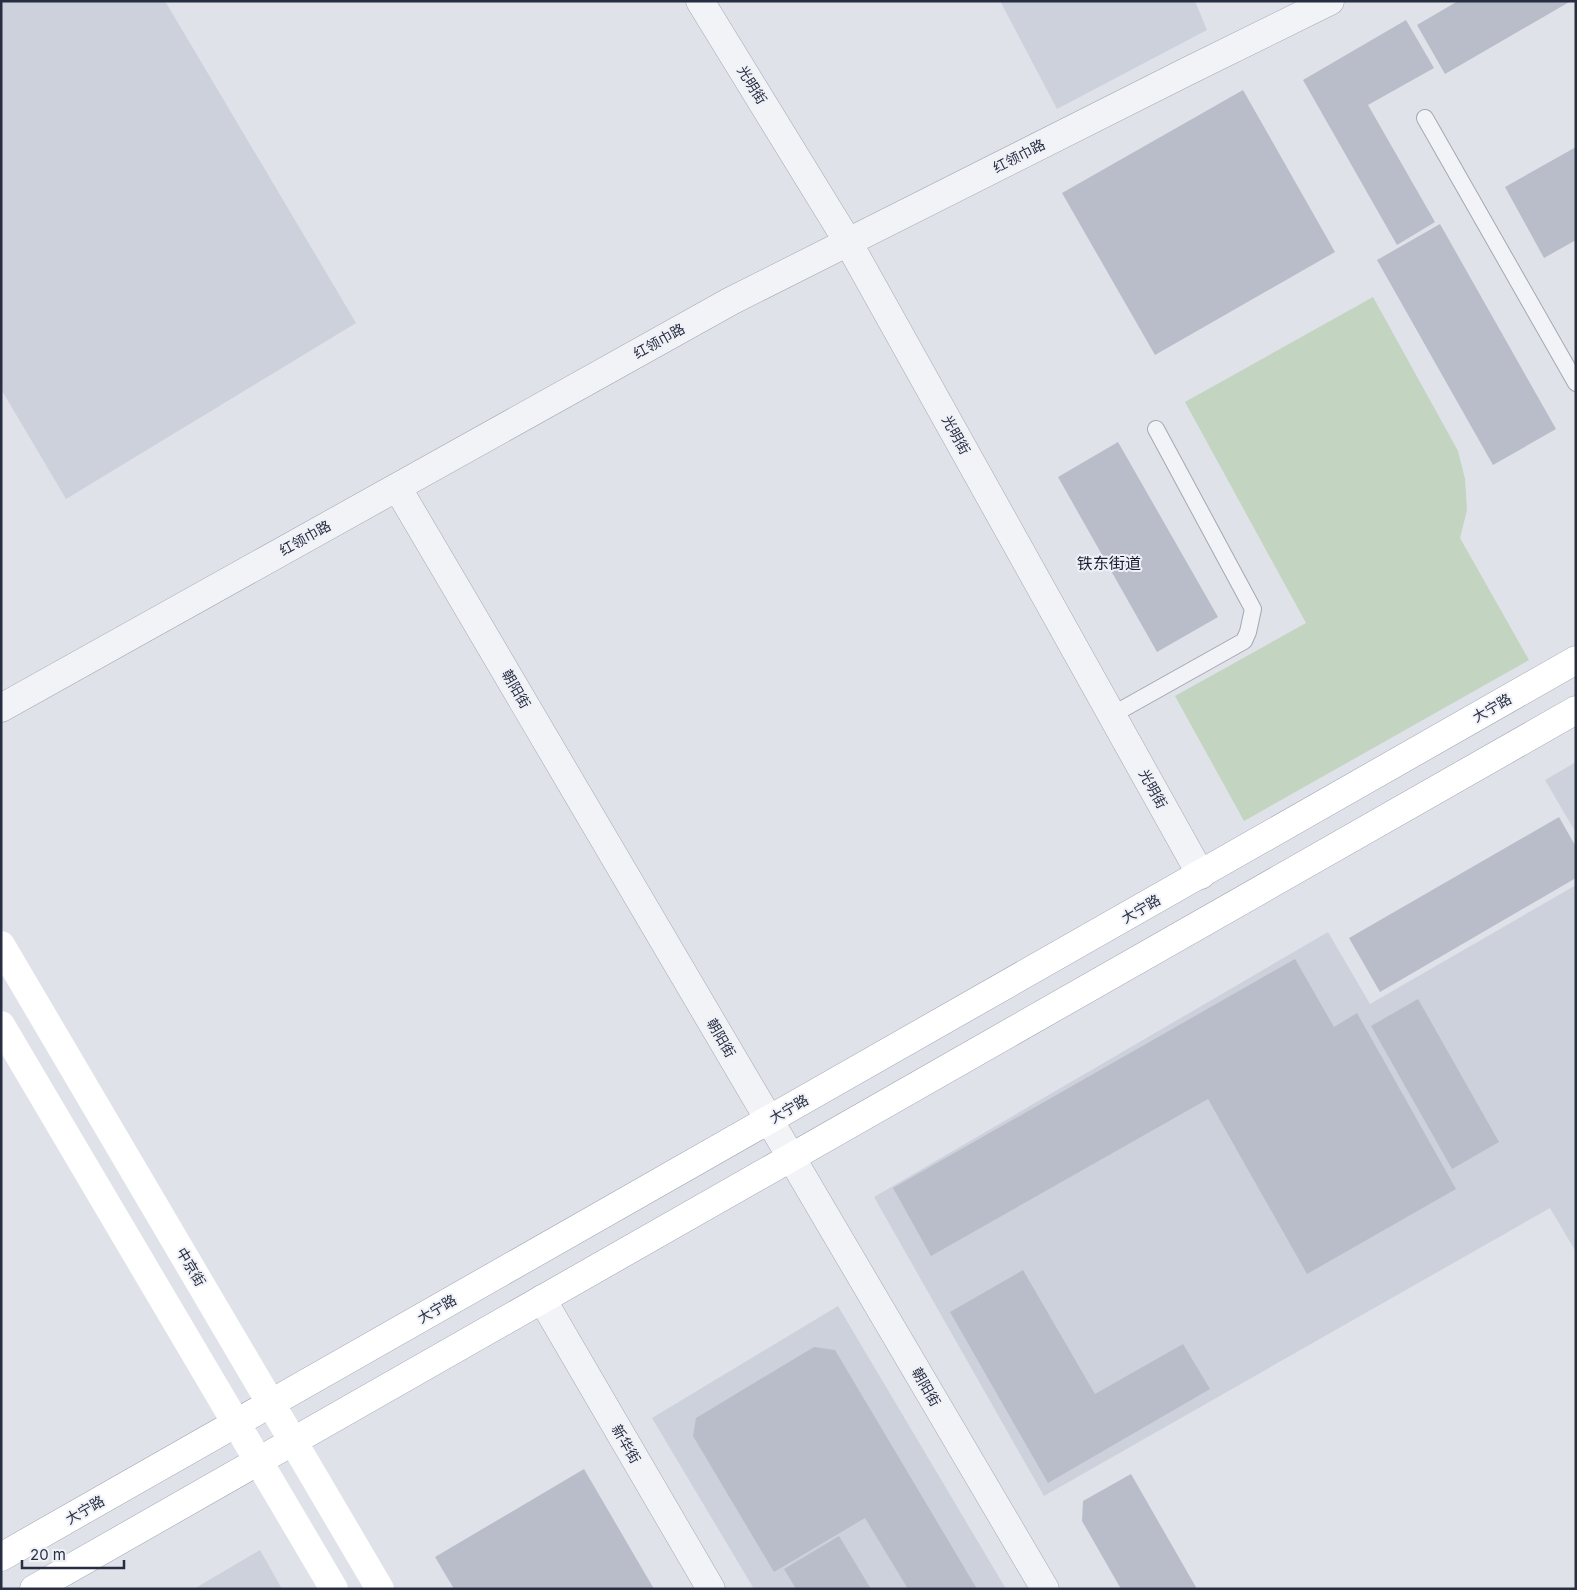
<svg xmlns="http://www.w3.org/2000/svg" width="1577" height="1590" font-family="Inter,'Noto Sans SC',sans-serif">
	<rect width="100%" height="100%" fill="#dfe2e9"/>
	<path fill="#cdd1db" d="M1,1H165L356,323L66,499L1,389Z
		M1000,1H1195L1207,30L1057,109Z
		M1576,762V833L1545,780Z
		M1576,885V1252L1550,1208L1044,1496L874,1197L1328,932L1370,1004Z
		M838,1306L1006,1589H754L652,1418Z
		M260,1550L282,1589H194Z"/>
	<path fill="#c3d4c0" d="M1373,297L1458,451L1465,479L1467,510L1460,538L1529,660L1244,821L1175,696L1306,623L1185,402Z"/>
	<path fill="#b9bdc9" d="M1458,1H1571L1445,74L1417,25Z
		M1406,20L1434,68L1368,105L1435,222L1397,245L1303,80Z
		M1243,90L1335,252L1155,355L1062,193Z
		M1576,147V240L1544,258L1505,187Z
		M1440,224L1556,429L1493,465L1377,260Z
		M1118,442L1218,617L1157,652L1058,477Z
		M1559,817L1576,847V878L1380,992L1349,938Z
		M1295,959L1334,1027L1357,1013L1456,1189L1307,1274L1208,1099L931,1256L893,1188Z
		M1418,999L1499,1142L1452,1169L1371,1026Z
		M1023,1270L1095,1394L1183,1344L1210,1389L1048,1483L950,1312Z
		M814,1347L835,1350L977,1589H908L865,1518L774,1572L693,1436L696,1418Z
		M584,1469L654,1589H454L435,1557Z
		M1131,1474L1197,1589H1121L1082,1521L1083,1501Z
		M839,1536L871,1589H796L784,1569Z"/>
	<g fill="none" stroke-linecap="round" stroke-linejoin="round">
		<defs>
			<path id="lane" d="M1425,118L1576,383
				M1112,715L1244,641L1248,632L1253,609L1156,429"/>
			<path id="street" d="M700,1L848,242L1201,875
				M397,487L1045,1589
				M1,708L731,301L1186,72L1330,1
				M542,1299L711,1589"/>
			<path id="primary" d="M1,1557L1576,660
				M34,1589L1576,710"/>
		</defs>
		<use href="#lane" stroke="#a4a8b3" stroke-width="18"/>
		<use href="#street" stroke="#a4a8b3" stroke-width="29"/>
		<use href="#primary" stroke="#9ea5b6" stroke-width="29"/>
		<use href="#lane" stroke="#f2f3f7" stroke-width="16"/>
		<use href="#street" stroke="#f2f3f7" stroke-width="28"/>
		<path stroke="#fff" stroke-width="28" d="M1,945L380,1589
			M1,1025L334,1589"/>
		<use href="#primary" stroke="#fff" stroke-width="28"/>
	</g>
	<g text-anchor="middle" stroke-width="4" stroke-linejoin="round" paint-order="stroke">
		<g font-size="14" fill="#272e41" stroke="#eff1f7">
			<text transform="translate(752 85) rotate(58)" y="5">光明街</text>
			<text transform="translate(1019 156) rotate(-27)" y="5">红领巾路</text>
			<text transform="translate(659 341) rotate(-29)" y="5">红领巾路</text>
			<text transform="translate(956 435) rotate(61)" y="5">光明街</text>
			<text transform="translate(305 538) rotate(-29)" y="5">红领巾路</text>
			<text transform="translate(516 689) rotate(60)" y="5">朝阳街</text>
			<text transform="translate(1492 708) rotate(-30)" y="5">大宁路</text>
			<text transform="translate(1153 789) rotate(61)" y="5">光明街</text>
			<text transform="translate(1141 909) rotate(-30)" y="5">大宁路</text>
			<text transform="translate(721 1038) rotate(60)" y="5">朝阳街</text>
			<text transform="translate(789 1109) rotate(-30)" y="5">大宁路</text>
			<text transform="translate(191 1267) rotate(59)" y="5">中京街</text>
			<text transform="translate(437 1309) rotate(-30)" y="5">大宁路</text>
			<text transform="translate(926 1387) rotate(60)" y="5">朝阳街</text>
			<text transform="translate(626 1444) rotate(60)" y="5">新华街</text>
			<text transform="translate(85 1510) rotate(-30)" y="5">大宁路</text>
		</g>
		<g font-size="16" fill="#191f32" stroke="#eff1f7">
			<text x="1109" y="569">铁东街道</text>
		</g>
	</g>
	<rect width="1577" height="1590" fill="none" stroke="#272e41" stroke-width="5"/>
	<path d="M22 1560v8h102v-8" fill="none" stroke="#272e41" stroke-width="2.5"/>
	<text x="30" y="1560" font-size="15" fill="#272e41" stroke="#eff1f7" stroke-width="4" paint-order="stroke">20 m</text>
</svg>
